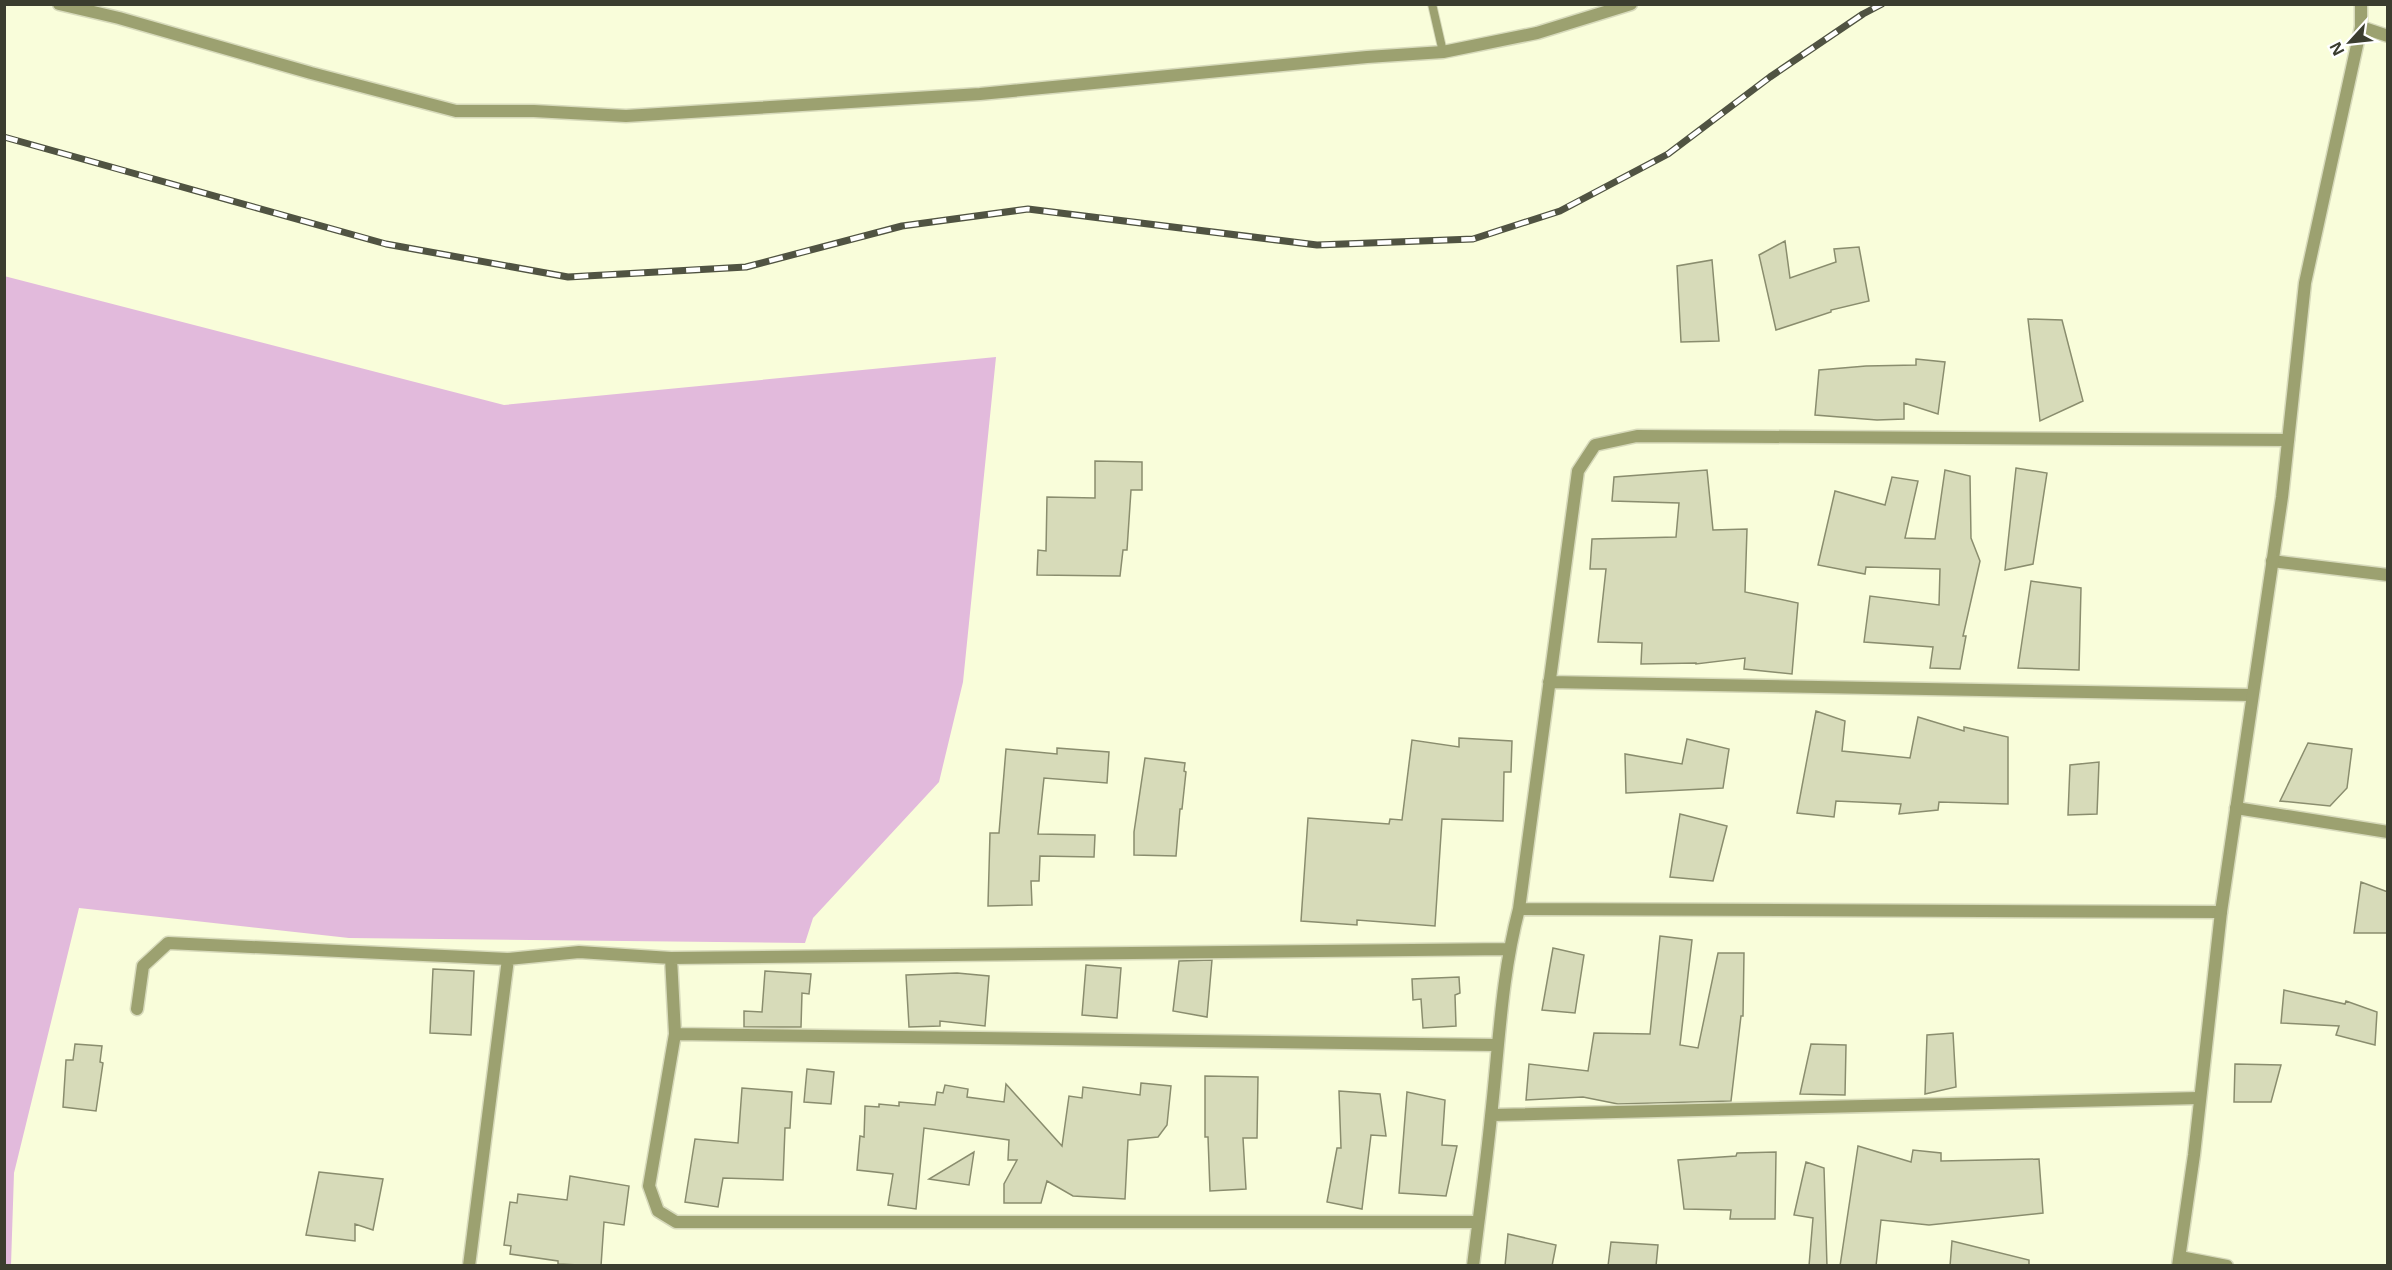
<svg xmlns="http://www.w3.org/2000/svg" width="2392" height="1270" font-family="'Open Sans',sans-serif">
	<rect width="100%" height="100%" fill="#f9fdda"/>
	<path fill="#e2badc" d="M4,276L504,405L996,357L963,682L939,782L813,918L805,943L349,938L79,908L14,1173L11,1265H5Z"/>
	<path fill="#d7dbb9" stroke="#8a8d6e" stroke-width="1.5" d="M1785,241L1790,278L1836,262L1834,249L1859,247L1869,301L1831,310V312L1776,330L1759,255Z
		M1712,260L1719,341L1681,342L1677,266Z
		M2028,319L2062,320L2083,401L2040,421Z
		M1916,359L1945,362L1938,414L1904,403V419L1877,420L1815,415L1819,370L1866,366L1916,365Z
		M1095,461L1142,462V490H1131L1127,550H1123L1120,576L1037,575L1038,550L1046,551L1047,497L1095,498Z
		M2016,468L2047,473L2033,564L2005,570Z
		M1707,470L1713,530L1747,529L1745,592L1798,603L1792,674L1744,669L1745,658L1696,664V663L1641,664L1642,643L1598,642L1606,569H1590L1592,539L1676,537L1679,503L1612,501L1614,477Z
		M1945,470L1970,476L1971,538L1980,561L1963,636H1966L1960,669L1930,668L1933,647L1864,642L1870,596L1939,605L1940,569L1866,567L1865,574L1818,565L1835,491L1885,505L1892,477L1918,481L1905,538L1935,539Z
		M2031,581L2081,588L2079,670L2018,668Z
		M1816,711L1845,721L1842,751L1910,758L1918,717L1964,731V727L2008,737V804L1939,802L1938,810L1899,814L1901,804L1836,801L1834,817L1797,813Z
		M1459,738L1512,741L1511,772H1504L1503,821L1442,819L1435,926L1357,920V925L1301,921L1308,818L1389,824L1390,819L1402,820L1412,740L1459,747Z
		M1687,739L1729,749L1723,788L1626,793L1625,754L1682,764Z
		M2308,743L2352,749L2347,788L2330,806L2280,801Z
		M1057,748L1109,752L1107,783L1044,778L1038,834L1095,835L1094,857L1040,856L1039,881H1031L1032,905L988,906L990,833H999L1006,749L1057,754Z
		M1145,758L1185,763L1184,771L1186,772L1182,809H1180L1176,856L1134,855V832Z
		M2099,762L2097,814L2068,815L2070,765Z
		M1680,814L1727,826L1713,881L1670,877Z
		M2361,882L2388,892V933H2354Z
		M1660,936L1692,940L1680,1045L1698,1048L1718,953H1744L1743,1016H1741L1731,1101L1618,1104L1583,1097L1526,1100L1529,1064L1588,1071L1594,1033L1650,1034Z
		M1553,948L1584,955L1575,1013L1542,1010Z
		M1212,960L1207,1017L1173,1011L1179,961Z
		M1086,965L1121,968L1117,1018L1082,1015Z
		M433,969L474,971L471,1035L430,1033Z
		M765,971L811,974L809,994L802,993L801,1027H744V1011L762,1012Z
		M957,973L989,976L985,1026L940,1021V1026L909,1027L906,975Z
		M1459,977L1460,993L1455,995L1456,1026L1423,1028L1421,999L1413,1000L1412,979Z
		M2284,990L2345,1004L2346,1001L2377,1012L2375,1045L2336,1035L2339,1026L2281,1023Z
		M1953,1033L1956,1087L1925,1094L1927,1035Z
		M75,1044L102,1046L100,1062L103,1063L96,1111L63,1107L66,1060H73Z
		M1811,1044L1846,1045L1845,1095L1800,1094Z
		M2235,1064L2281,1065L2271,1102H2234Z
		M807,1069L834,1072L831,1104L804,1102Z
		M1205,1076L1258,1077L1257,1138H1243L1246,1189L1210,1191L1208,1137H1205Z
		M1141,1083L1171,1086L1167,1125L1158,1137L1128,1140L1125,1199L1073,1196L1047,1181L1041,1203H1004V1184L1017,1160H1008L1009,1140L924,1128L916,1209L888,1205L893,1174L857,1170L860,1136L864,1137L865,1106L879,1107V1104L899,1106V1102L935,1105L937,1092L943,1093L945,1085L968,1089L967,1097L1004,1102L1006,1084L1062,1146L1069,1096L1082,1098L1083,1087L1140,1095Z
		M742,1088L792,1092L790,1128H785L783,1180L723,1178L718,1207L685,1202L695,1139L738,1143Z
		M1339,1091L1380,1094L1386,1136L1371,1135L1362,1209L1327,1202L1337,1148H1341Z
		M1407,1092L1445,1100L1442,1145L1457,1146L1446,1196L1399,1193Z
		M1858,1146L1911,1162L1913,1150L1941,1153V1161L2039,1159L2043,1213L1929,1225L1881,1220L1876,1266H1840Z
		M974,1152L969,1185L929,1179Z
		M1776,1152L1775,1219H1730L1731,1210L1684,1209L1678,1160L1736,1156L1737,1153Z
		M1806,1162L1824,1168L1827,1266H1809L1813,1218L1794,1215Z
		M319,1172L383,1179L373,1230L355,1224V1241L306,1235Z
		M570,1176L629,1186L624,1225L604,1222L601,1266L558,1264V1261L510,1254L511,1246L504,1245L510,1202L517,1203L518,1194L567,1200Z
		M1508,1234L1556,1245L1552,1266H1505Z
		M1952,1241L2029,1260V1266H1950Z
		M1611,1242L1658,1245L1656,1266H1608Z"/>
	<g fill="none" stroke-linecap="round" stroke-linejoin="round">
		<defs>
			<path id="service" d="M1432,4L1443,52"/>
			<path id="minor" d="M2361,27L2388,36
				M2272,561L2388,575
				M1549,682L2252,695
				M2236,808L2388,832
				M1519,909L2221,912
				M671,958L675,1034L649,1186L658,1211L676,1222H1478
				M137,1009L143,966L168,943L508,959
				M675,1034L1496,1045
				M1492,1115L2199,1098
				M2180,1257L2227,1266
				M469,1266L508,959L579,952L671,958L1508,949
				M1473,1266C1479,1216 1486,1166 1491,1116C1499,1046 1501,977 1519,909L1578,471L1595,445L1637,436L2288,440"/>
			<path id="tertiary" d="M59,4L119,18L311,73L456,111H534L626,116L980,94L1367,57L1443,52L1537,33L1631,4
				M2178,1266L2194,1155L2221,912L2282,497L2305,283L2361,27V4"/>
		</defs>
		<use href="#service" stroke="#d7dabb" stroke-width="10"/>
		<use href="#minor" stroke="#d7dabb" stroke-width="15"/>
		<use href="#tertiary" stroke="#d7dabb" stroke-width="15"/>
		<use href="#service" stroke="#9ca170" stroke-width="8"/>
		<use href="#minor" stroke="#9ca170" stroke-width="12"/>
		<use href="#tertiary" stroke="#9ca170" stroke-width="12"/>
		<defs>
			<path id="rail" d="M4,137L386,244L568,277L746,267L902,226L1028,209L1317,245L1473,239L1560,211L1668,154L1770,77L1863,14L1882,4"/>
		</defs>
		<use href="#rail" stroke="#505342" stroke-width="7"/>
		<use href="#rail" stroke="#fff" stroke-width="4.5" stroke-dasharray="14" stroke-linecap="butt"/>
	</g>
	<rect width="2392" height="1270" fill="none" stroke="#3b3d2f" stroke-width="12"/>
	<g transform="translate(2350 42) rotate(243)" stroke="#ffffff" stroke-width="4.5" paint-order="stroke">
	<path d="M0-4.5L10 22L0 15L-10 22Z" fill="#3b3d2f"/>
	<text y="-9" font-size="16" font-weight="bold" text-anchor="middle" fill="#3b3d2f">N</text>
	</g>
</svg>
